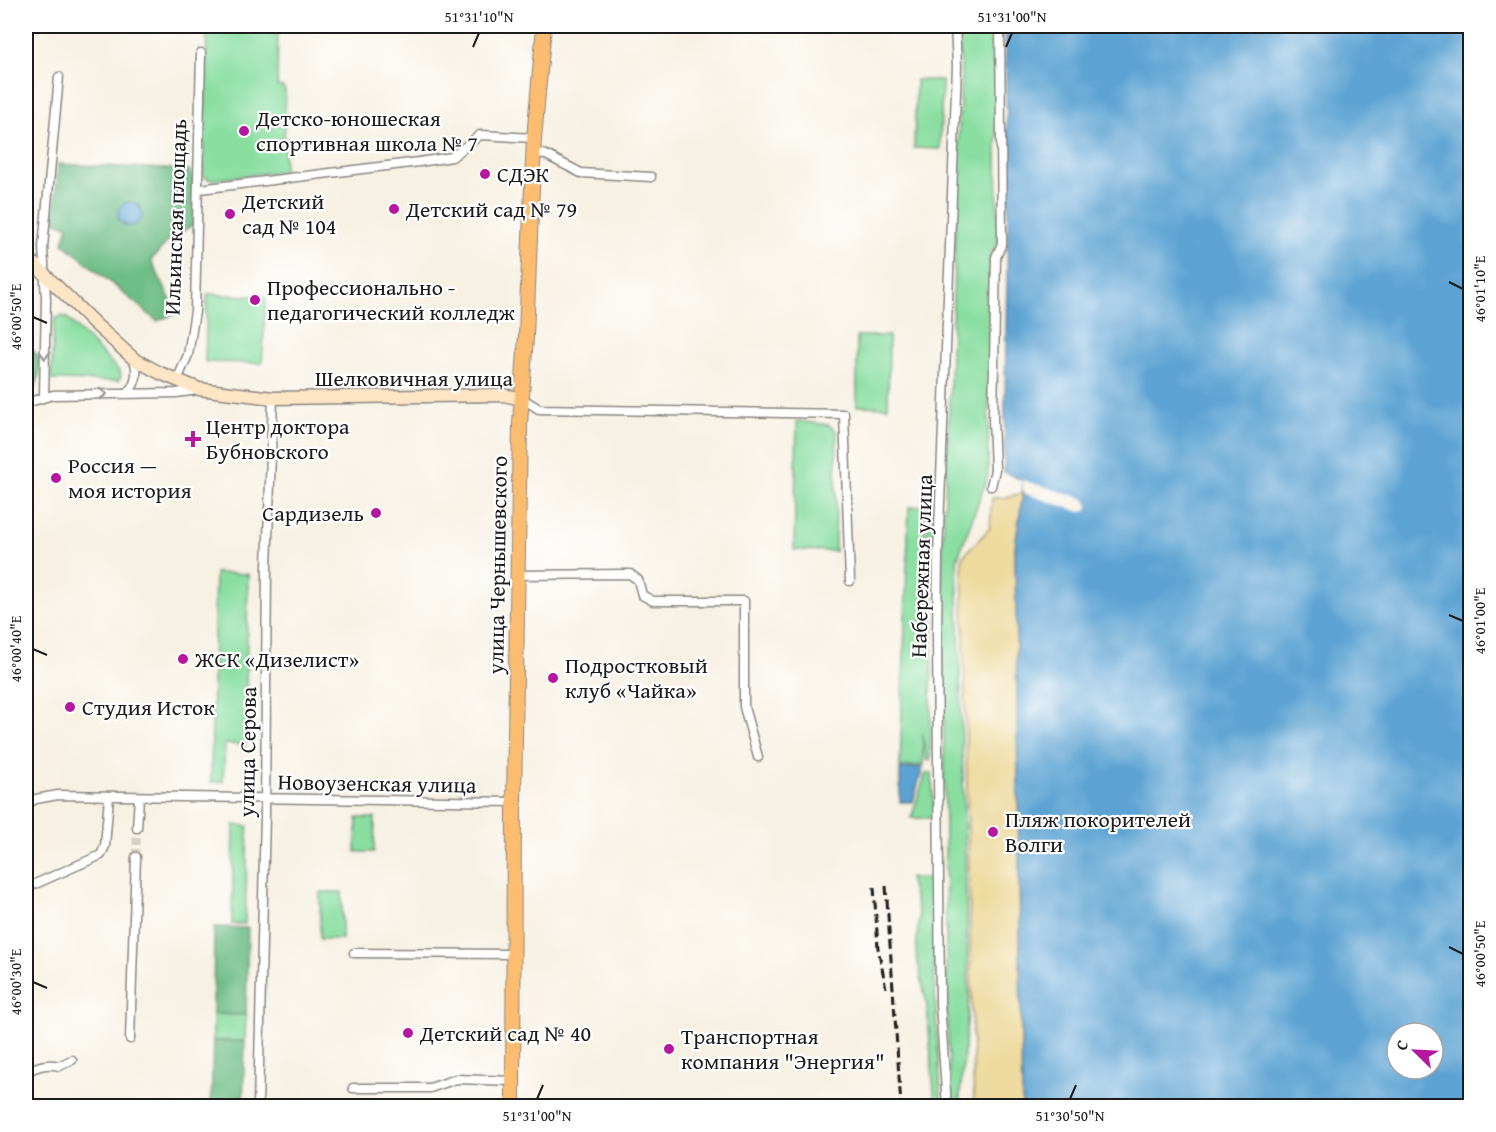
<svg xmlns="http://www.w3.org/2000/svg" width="1496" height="1132" font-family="'Gentium Book Plus',serif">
	<rect width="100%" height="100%" fill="#fff"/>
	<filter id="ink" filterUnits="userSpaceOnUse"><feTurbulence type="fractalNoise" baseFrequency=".0167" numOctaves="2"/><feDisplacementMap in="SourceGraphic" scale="12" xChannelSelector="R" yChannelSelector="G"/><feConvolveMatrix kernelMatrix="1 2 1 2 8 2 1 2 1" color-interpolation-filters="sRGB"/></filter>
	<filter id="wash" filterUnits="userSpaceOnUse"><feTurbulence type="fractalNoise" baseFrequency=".008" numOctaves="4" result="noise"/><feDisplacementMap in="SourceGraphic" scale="24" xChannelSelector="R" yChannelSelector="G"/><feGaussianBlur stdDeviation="1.35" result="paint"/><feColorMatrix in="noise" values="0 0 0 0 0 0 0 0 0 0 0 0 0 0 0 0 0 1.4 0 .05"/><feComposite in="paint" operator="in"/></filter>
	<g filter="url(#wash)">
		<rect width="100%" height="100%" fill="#f7f1e3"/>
		<path fill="#89dea0" stroke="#527d5e" stroke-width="1.5" d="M207,26H278L277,86L283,87L285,91L284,171L211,180L203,176Z
			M958,26H996L998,242L990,256L988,476L957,560L969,1001L959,1106H951L947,1020L942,555L948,438L961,73Z
			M916,80H942L940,149L914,148Z
			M207,294L266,297L262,363L205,362Z
			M61,316L66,317L120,372L121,377L118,381L51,380L54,322L56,318Z
			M857,336H889L888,407L857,406Z
			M797,421L829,425L837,432L835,551L794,550Z
			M929,502H935L930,760H926L923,733V765L900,767L909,507L925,506L924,655Z
			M215,573L248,574L245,745L225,744L223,782H211Z
			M926,773H932L934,818H911Z
			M357,818H375L374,852H356Z
			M234,825L248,826L245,924H232Z
			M909,878L934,879C932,955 936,1030 942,1106H935L927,1006L916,953L919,915Z
			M320,892H342V939H320Z
			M213,1014L246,1015L245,1041H213Z"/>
		<path fill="#6ebd86" stroke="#456c51" stroke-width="1.5" d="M58,164L189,170L195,183L194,224L171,238L151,260L177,313L157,321L63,243L68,226L54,221Z
			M28,350L34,351C45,363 40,388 26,395Z
			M214,927L248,928L246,1015L213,1014Z
			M213,1041H245L243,1106H211Z"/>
		<path fill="#eeda9e" stroke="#857b5d" stroke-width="1.5" d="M1023,493L1015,547L1022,1106H974L962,557L990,528L992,498H1003Z"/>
		<path fill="#5ca2d2" stroke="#3c5f77" stroke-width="1.5" fill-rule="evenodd" d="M1005,26H1470V1106H1022L1015,547L1023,493L1022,480L1004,472L1008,202ZM1397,1033H1433V1069H1397Z
			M118 214a12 12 0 1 1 24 0a12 12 0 1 1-24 0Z
			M923,767L913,802H900V769Z"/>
		<path fill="#f7f1e3" d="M1022,480L1085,499L1088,506L1086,511L1081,512L1023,493Z"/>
	</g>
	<g filter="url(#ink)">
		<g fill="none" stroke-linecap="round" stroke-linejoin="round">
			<path stroke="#d6d1c5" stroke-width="8" stroke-dasharray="8 4" stroke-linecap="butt" d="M136,857L137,828"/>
			<defs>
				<path id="street" d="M534,152L546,155L581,173L651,177
					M200,189L419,162L452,157L480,135L534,138
					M177,380L188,355L195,311L201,53
					M126,394C137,385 138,372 134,359
					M44,396L46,299L43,247L59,77
					M523,399L539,409L844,414L850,581
					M26,403L53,395L176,393L198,390
					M991,486L995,470L993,419L996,257L1002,244L1000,26
					M518,575L630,574L638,580L642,595L653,601H744V707L758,757
					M26,804L36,799L58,795L514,802
					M137,828L139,797
					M26,888L101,855L105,846L109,797
					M354,953L514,954
					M130,1039L136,857
					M26,1072C38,1066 46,1063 59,1066L72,1060
					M353,1088H430L456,1079L513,1081
					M258,1106L265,815L267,567L273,398
					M947,1106L940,1003L937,636L938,554L957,66L955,26"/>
				<path id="secondary" d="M26,256L95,324L134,359L160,373L199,389L273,398L503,395L523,399"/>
				<path id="primary" d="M513,1106L514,802L520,424L526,336L534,138L544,26"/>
			</defs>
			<use href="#street" stroke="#8a8680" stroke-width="11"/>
			<use href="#secondary" stroke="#8a8680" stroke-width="15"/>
			<use href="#primary" stroke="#8a8680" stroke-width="16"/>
			<use href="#street" stroke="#fff" stroke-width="8"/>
			<use href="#secondary" stroke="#fee5c5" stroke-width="12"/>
			<use href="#primary" stroke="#fcbd6f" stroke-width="14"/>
			<path stroke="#1c1c1c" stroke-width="3" stroke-dasharray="9 4.5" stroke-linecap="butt" d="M886,886L901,1106
				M874,887L878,948L886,988"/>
		</g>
		<defs><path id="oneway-chevron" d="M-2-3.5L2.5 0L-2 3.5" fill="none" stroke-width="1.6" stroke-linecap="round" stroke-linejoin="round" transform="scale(1.5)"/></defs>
		<g stroke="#999">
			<use href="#oneway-chevron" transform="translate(45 355) rotate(91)"/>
			<use href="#oneway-chevron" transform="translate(103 394) rotate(-1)"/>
		</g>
	</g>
	<path fill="none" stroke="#1c1c1c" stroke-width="2" d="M473,47L479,33M1006,47L1012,33M1449,282L1463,289M33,317L47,323M1449,615L1463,621M33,649L47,655M1449,947L1463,954M33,982L47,988M537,1099L543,1085M1070,1099L1076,1085"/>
	<g fill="#b5179e" stroke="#fff" stroke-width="2">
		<circle cx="244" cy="131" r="6"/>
		<circle cx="485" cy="174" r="6"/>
		<circle cx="394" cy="209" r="6"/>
		<circle cx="230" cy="214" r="6"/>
		<circle cx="255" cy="300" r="6"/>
		<path d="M190 430h6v6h6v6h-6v6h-6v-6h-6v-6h6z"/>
		<circle cx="56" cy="478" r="6"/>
		<circle cx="376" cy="513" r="6"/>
		<circle cx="183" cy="659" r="6"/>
		<circle cx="553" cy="678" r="6"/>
		<circle cx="70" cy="707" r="6"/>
		<circle cx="993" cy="832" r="6"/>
		<circle cx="408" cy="1033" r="6"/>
		<circle cx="669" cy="1049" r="6"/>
	</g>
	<g text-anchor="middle" stroke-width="4.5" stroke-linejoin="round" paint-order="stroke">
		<g font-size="22" fill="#1c1c1c" stroke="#fff" text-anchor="start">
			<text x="256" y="126">Детско-юношеская<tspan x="256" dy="25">спортивная школа № 7</tspan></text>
			<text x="497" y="182">СДЭК</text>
			<text x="242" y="209">Детский<tspan x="242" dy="25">сад № 104</tspan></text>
			<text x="406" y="217">Детский сад № 79</text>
			<text x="267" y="295">Профессионально -<tspan x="267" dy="25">педагогический колледж</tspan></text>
			<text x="206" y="434">Центр доктора<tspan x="206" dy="25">Бубновского</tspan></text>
			<text x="68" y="473">Россия —<tspan x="68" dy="25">моя история</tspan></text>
			<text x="364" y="521" text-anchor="end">Сардизель</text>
			<text x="195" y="667">ЖСК «Дизелист»</text>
			<text x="565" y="673">Подростковый<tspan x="565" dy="25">клуб «Чайка»</tspan></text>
			<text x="82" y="715">Студия Исток</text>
			<text x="1005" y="827">Пляж покорителей<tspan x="1005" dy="25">Волги</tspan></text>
			<text x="420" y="1041">Детский сад № 40</text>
			<text x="681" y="1044">Транспортная<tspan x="681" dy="25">компания "Энергия"</tspan></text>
		</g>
		<g font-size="22" fill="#1c1c1c" stroke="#fff">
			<text transform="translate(175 217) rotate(-88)" y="8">Ильинская площадь</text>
			<text x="414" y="386">Шелковичная улица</text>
			<text transform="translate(497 565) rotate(-89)" y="8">улица Чернышевского</text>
			<text transform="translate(921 566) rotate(-88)" y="8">Набережная улица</text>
			<text transform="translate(247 752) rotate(-89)" y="8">улица Серова</text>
			<text transform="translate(377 783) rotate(1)" y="8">Новоузенская улица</text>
		</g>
	</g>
	<rect width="1496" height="1132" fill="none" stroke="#fff" stroke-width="66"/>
	<g transform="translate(1415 1051) rotate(294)"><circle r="28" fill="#ffffff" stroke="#a4a4a4" stroke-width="1.5"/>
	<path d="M0-4.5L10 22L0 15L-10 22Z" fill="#b5179e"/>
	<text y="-9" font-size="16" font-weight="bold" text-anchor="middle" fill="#1c1c1c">С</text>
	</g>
	<rect x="33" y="33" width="1430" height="1066" fill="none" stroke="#1c1c1c" stroke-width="2"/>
	<g font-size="15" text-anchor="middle" fill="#1c1c1c">
		<text x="479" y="22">51°31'10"N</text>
		<text x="1012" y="22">51°31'00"N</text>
		<text transform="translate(1480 289) rotate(-90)" y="5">46°01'10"E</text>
		<text transform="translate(16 317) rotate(-90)" y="5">46°00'50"E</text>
		<text transform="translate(1480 621) rotate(-90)" y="5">46°01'00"E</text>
		<text transform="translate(16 649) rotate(-90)" y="5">46°00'40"E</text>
		<text transform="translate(1480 954) rotate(-90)" y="5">46°00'50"E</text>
		<text transform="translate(16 982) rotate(-90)" y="5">46°00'30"E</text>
		<text x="537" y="1121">51°31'00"N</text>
		<text x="1070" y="1121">51°30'50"N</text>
	</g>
</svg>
